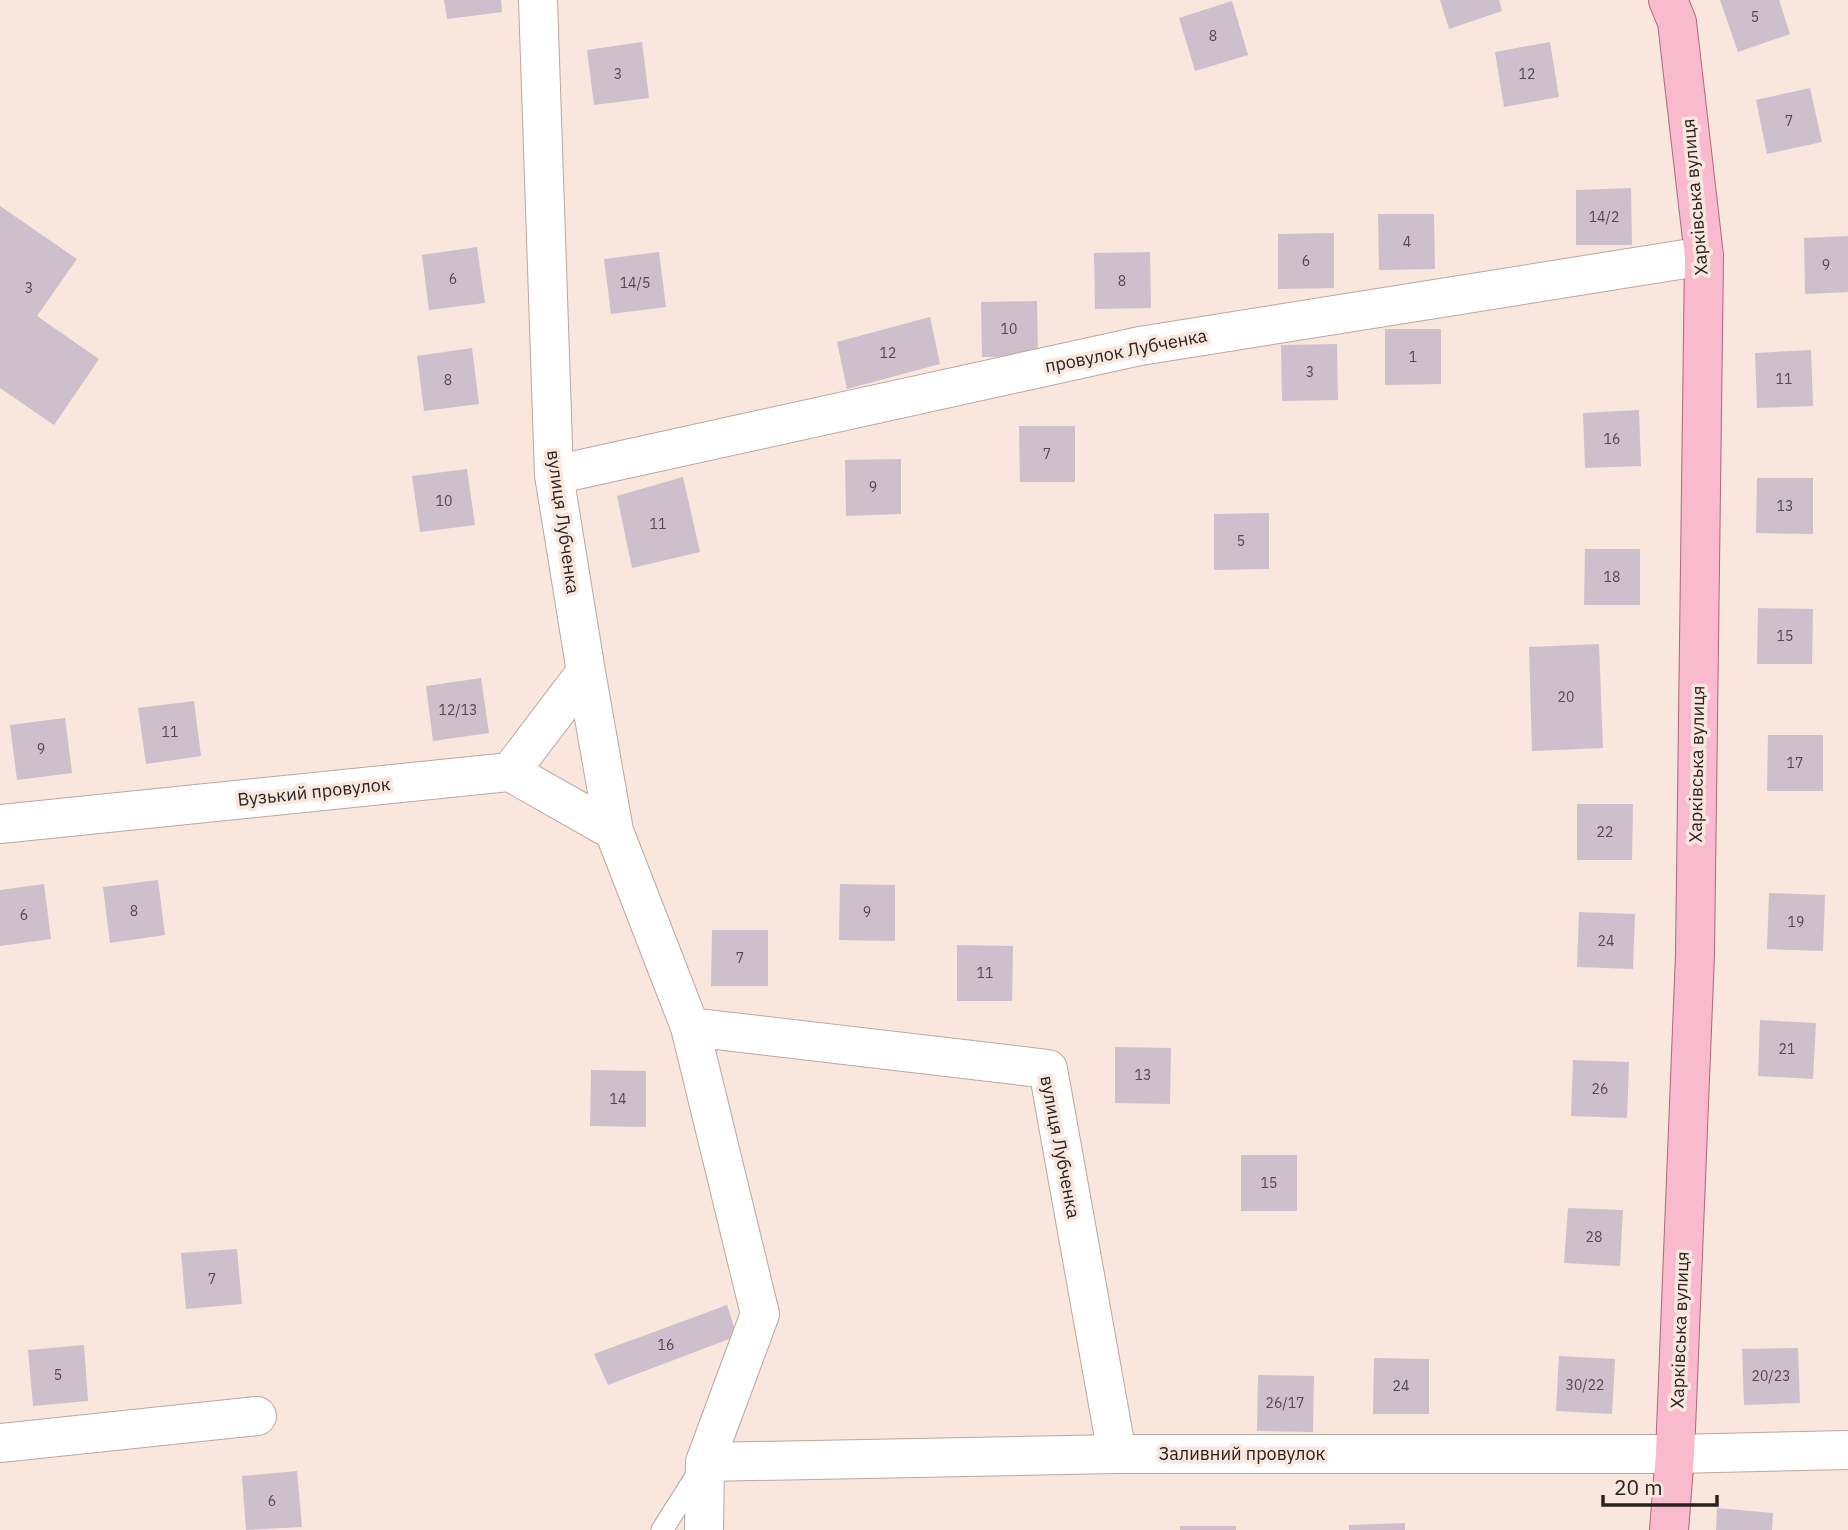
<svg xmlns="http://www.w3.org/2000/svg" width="1848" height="1530" font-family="'IBM Plex Sans',sans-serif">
	<rect width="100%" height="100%" fill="#f9e6dd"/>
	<path fill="#cebfcc" d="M444,0H501L502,12L447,19Z
		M1440,0H1499L1502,11L1449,29Z
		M1720,0H1779L1790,34L1738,52Z
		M1232,1L1248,55L1195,71L1179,18Z
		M642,42L649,98L594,105L587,50Z
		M1550,42L1559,97L1504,107L1495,52Z
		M1810,88L1822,142L1767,154L1756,100Z
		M1631,188L1632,245H1576V190Z
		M0,206L77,259L37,316L99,359L54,425L0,388Z
		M1378,214H1434L1435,269L1379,270Z
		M1334,233V288L1278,289V234Z
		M1848,236V292L1805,294L1804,238Z
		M477,247L485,303L429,310L422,255Z
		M659,252L666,307L611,314L604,259Z
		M1150,252L1151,308L1095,309L1094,253Z
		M1037,301L1038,357H982L981,302Z
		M930,317L940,364L847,389L837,342Z
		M1385,329H1441V384L1385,385Z
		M1337,344L1338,400L1282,401L1281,345Z
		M472,348L479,404L424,411L417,356Z
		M1811,350L1813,406L1757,408L1755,353Z
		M1639,410L1641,466L1585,468L1583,413Z
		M1019,426H1075V482H1020Z
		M901,459V514L846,516L845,460Z
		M467,469L475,525L420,532L412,476Z
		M683,477L700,552L632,568L617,496Z
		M1757,478H1813V534L1756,533Z
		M1269,513V569L1214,570V514Z
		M1585,549H1640V605H1584Z
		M1758,608L1813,609L1812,664H1757Z
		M1599,644L1603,748L1532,751L1529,647Z
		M481,678L489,733L433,741L426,686Z
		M194,701L201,756L146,764L138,708Z
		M65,718L72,773L17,780L10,725Z
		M1768,735H1823V791H1767Z
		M1577,804H1633L1632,860H1577Z
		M158,880L165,935L110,943L103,887Z
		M44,884L51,939L0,946V890Z
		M840,884L895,885V941L839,940Z
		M1769,893L1825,895L1823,951L1767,949Z
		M1579,912L1635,914L1633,969L1577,967Z
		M712,930H768V986H711Z
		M957,945L1013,946L1012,1001H957Z
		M1760,1020L1816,1023L1813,1079L1758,1076Z
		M1115,1047L1171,1048L1170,1104L1115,1103Z
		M1573,1060L1629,1062L1627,1118L1571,1116Z
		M591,1070L646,1071V1127L590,1126Z
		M1241,1155H1297V1211H1241Z
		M1568,1208L1623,1210L1620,1266L1564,1263Z
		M237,1249L242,1304L186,1309L181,1253Z
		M727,1305L737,1336L608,1385L594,1354Z
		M84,1345L88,1401L33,1406L28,1350Z
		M1798,1348L1800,1403L1744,1405L1742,1349Z
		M1559,1356L1615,1359L1612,1414L1556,1411Z
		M1374,1358L1429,1359V1414H1373Z
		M1258,1375L1314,1376L1313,1432L1257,1431Z
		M297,1471L302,1527L246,1530L242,1476Z
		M1717,1508L1773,1513L1772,1530H1716Z
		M1405,1523V1530H1349V1525Z
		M1180,1526H1236V1530H1180Z"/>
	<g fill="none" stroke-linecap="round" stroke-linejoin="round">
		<defs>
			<path id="service" d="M662,1530L700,1470"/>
			<path id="minor" d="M538,0L554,475L586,672L614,831L690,1027L760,1314L705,1462
				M554,475L1140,346L1704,256
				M510,772L586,672
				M0,824L510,772L614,831
				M690,1027L1048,1069L1117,1454
				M0,1443L257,1416
				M704,1530L705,1462L1117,1454H1675L1848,1450"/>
			<path id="primary" d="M1668,0L1677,22L1704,256L1695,954L1675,1454L1669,1530"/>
		</defs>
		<use href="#service" stroke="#baa8a0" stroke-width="23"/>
		<use href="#minor" stroke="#baa8a0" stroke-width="40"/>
		<use href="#primary" stroke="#ae677b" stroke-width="40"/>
		<use href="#service" stroke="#fff" stroke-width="21"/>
		<use href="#minor" stroke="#fff" stroke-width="38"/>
		<use href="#primary" stroke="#f9bace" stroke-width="38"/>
	</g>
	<g text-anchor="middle" stroke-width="7" stroke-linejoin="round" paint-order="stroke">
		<g font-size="14" fill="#52494a">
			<text x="1755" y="22">5</text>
			<text x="1213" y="41">8</text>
			<text x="618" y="79">3</text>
			<text x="1527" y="79">12</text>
			<text x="1789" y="126">7</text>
			<text x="1604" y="222">14/2</text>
			<text x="1407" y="247">4</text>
			<text x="1306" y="266">6</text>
			<text x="1826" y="270">9</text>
			<text x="453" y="284">6</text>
			<text x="1122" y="286">8</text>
			<text x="635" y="288">14/5</text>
			<text x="29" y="293">3</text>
			<text x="1009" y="334">10</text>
			<text x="888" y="358">12</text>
			<text x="1413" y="362">1</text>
			<text x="1310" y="377">3</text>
			<text x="1784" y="384">11</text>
			<text x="448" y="385">8</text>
			<text x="1612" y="444">16</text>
			<text x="1047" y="459">7</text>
			<text x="873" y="492">9</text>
			<text x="444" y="506">10</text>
			<text x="1785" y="511">13</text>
			<text x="658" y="529">11</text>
			<text x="1241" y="546">5</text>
			<text x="1612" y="582">18</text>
			<text x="1785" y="641">15</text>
			<text x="1566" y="702">20</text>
			<text x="458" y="715">12/13</text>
			<text x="170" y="737">11</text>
			<text x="41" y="754">9</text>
			<text x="1795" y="768">17</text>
			<text x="1605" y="837">22</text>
			<text x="134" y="916">8</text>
			<text x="867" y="917">9</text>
			<text x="24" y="920">6</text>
			<text x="1796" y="927">19</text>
			<text x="1606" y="946">24</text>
			<text x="740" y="963">7</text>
			<text x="985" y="978">11</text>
			<text x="1787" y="1054">21</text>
			<text x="1143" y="1080">13</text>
			<text x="1600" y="1094">26</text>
			<text x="618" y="1104">14</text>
			<text x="1269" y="1188">15</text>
			<text x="1594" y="1242">28</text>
			<text x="212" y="1284">7</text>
			<text x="666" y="1350">16</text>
			<text x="58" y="1380">5</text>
			<text x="1771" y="1381">20/23</text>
			<text x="1585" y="1390">30/22</text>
			<text x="1401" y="1391">24</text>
			<text x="1285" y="1408">26/17</text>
			<text x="272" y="1506">6</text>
		</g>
		<g font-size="18" fill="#29221f" stroke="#f9e6dd">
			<text transform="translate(1695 197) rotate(-95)" y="6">Харківська вулиця</text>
			<text transform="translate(1126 351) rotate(-11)" y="6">провулок Лубченка</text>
			<text transform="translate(563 522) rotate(82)" y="6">вулиця Лубченка</text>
			<text transform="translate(1697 764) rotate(-89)" y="6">Харківська вулиця</text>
			<text transform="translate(314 792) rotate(-6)" y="6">Вузький провулок</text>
			<text transform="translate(1060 1147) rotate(79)" y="6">вулиця Лубченка</text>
			<text transform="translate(1680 1330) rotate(-88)" y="6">Харківська вулиця</text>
			<text x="1242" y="1460">Заливний провулок</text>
		</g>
	</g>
	<path d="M1603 1495v10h114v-10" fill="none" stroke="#29221f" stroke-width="3.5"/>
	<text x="1614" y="1495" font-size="21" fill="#29221f" stroke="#f9e6dd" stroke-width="5" paint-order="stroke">20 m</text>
</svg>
